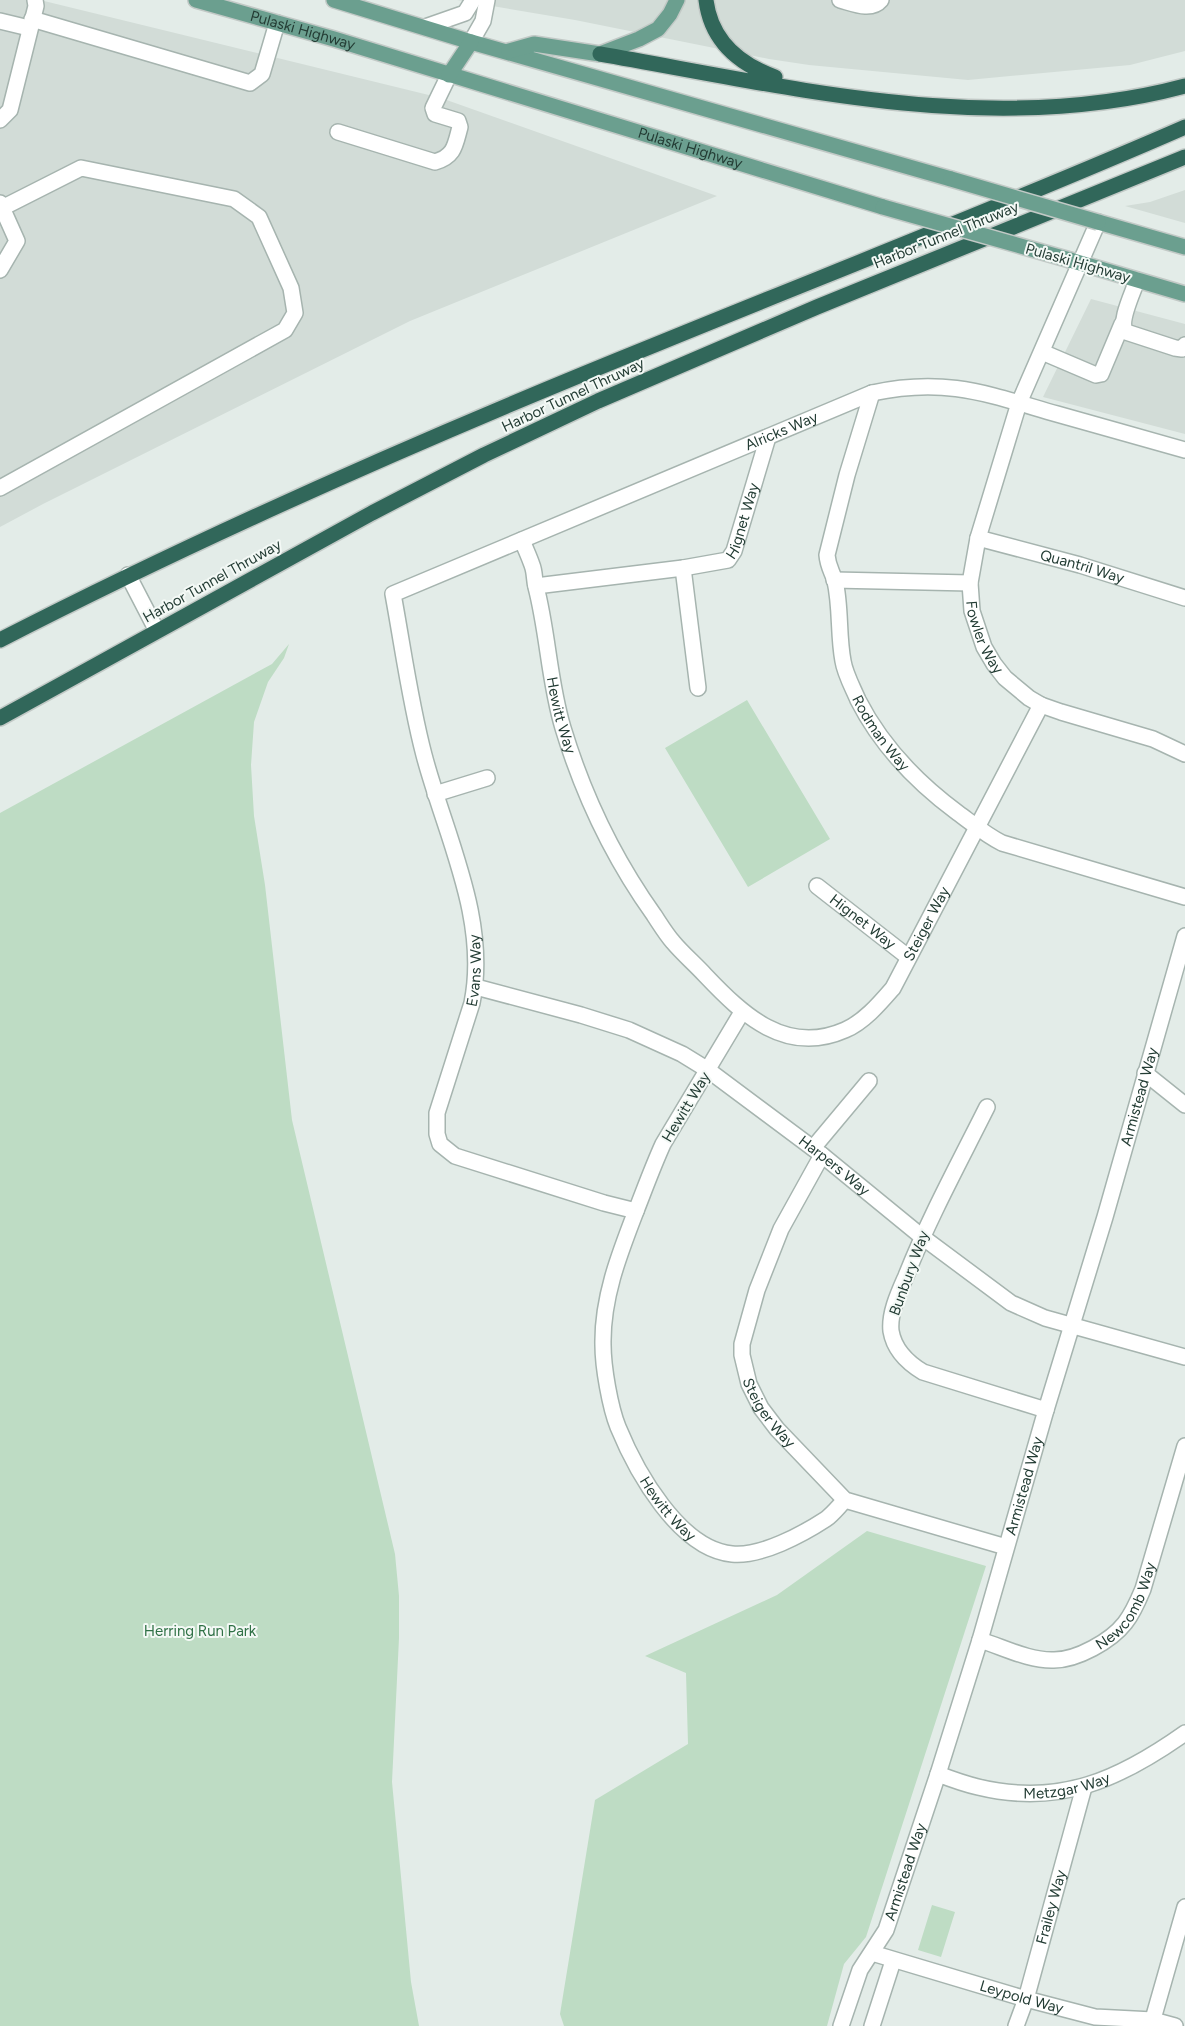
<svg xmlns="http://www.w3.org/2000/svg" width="1185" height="2026" font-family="Figtree,sans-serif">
	<rect width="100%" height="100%" fill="#e3ece8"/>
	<path fill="#d2dcd7" d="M0,0H40L441,98L717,196L410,321L43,504L0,527Z
		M457,0H1185V51L1130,65L968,80L809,65L769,59L575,20Z
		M1185,190V223L1125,206L1150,202Z
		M1091,299L1185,324V434L1043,397Z"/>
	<path fill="#bedcc4" d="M289,644L284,658L268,682L254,722L251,765L254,816L265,885L292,1120L395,1554L399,1596V1638L392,1782L411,1982L419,2026H0V813L272,664Z
		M747,700L830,839L748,887L665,748Z
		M867,1531L986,1566L866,1937L844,1964L827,2026H564L560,2014L595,1800L688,1744L686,1673L645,1656L777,1595Z
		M932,1905L955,1912L941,1957L918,1950Z"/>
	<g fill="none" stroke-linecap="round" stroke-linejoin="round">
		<defs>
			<g id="minor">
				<path d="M840,0C852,3 871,12 881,0"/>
				<path d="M32,19L250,83L262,74L277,23"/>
				<path d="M0,21L29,28"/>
				<path d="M425,27L465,13L473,0"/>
				<path d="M471,42L483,21L487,0"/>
				<path d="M0,120L10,110L36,6L35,0"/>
				<path d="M338,132L435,162C455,156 455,145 460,127L458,121L435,114L433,108L449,75"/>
				<path d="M0,203L17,241L0,270"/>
				<path id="s1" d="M1098,222L1019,403L978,538L970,583L972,611L984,647L994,664L1005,678L1029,698L1041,705L1061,712L1153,739L1185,754"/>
				<path d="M1137,280C1133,293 1118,322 1126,332L1175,348L1182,349L1185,345"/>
				<path d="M1042,352L1096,375L1101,374L1122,324"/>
				<path id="s2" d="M872,393L847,475L827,555C828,567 832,571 835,581C841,607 838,635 843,661C845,674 853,688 858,700C882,747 916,782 958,813C973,824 986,835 1002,843L1185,897"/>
				<path d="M0,488L285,330L295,313L291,288L259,217L234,199L81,168L2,208"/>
				<path id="s3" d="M978,538L1080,565L1185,598"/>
				<path id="s4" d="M522,540C525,548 529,556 532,565C535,572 534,580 536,587C548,633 549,682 563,728C583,794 614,859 654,915C660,924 666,934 673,942C683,954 695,964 705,975C743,1015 786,1056 845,1030C864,1022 880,1003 893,988L1041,705"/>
				<path d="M683,568L698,688"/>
				<path d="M128,575L157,631"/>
				<path d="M834,580L970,583"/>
				<path id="s5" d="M536,586L683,568L728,560L734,551L768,437"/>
				<path d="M435,794L487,778"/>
				<path id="s6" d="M817,886L908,957"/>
				<path id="s7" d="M476,987L581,1015L629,1030L682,1054L708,1070L822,1155L921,1236L1011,1303L1045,1318L1185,1357"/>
				<path id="s8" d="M742,1012L663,1144C653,1166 645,1188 636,1211C619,1255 602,1298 603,1345C603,1367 610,1407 618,1427C636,1471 679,1549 732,1554C761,1557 803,1534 826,1519C833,1514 839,1506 845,1500"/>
				<path d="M1145,1073L1185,1105"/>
				<path d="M987,1107C959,1163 929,1218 906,1276C899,1292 889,1313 891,1331C894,1349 908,1363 923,1372L1046,1410"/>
				<path d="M813,1148L869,1081"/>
				<path id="s9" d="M822,1155L781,1229L757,1290L742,1344V1355L749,1384L761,1408L777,1429L845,1500L1006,1547"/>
				<path id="s10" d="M636,1211L604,1203L455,1156L440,1144L437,1134V1113L472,1003C489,919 445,835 424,755C410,702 403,648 393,594L872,393C946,377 987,394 1057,414C1100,426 1142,438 1185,450"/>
				<path id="s11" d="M980,1640C1003,1647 1029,1661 1054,1660C1077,1660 1111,1641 1125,1623C1133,1613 1138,1601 1143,1589L1185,1446"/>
				<path id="s12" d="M938,1774C951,1779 965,1784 978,1787C1060,1807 1120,1779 1185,1733"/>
				<path id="s13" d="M872,1953L1026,1999L1095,2017L1153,2020L1175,2026"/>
				<path id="s14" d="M841,2026L860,1970L886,1930L938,1774L980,1640L1046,1410L1105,1217L1185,936"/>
				<path d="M872,2026L893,1961"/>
				<path id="s15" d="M1016,2026L1026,1999L1084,1787"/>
				<path d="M1151,2026L1185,1907"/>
			</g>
			<g id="major">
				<path id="s16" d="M196,0L334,39L883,207"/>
				<path d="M334,0L471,42L951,179"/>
				<path d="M509,51L534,44L600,54L639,39L658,29L670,14L677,0"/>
				<path d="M449,75L471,42"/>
				<path d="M1098,222L1185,247"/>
				<path d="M1070,260L1185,294"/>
			</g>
			<path id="highway" d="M706,0C711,41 739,64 775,77
				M600,54C791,87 992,138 1185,86
				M0,640C214,530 434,434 657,344C833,272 1011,203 1185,127
				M0,718L372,513L484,455L598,401L817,307L1185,157"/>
		</defs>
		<use href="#minor" stroke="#a6b4af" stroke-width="18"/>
		<use href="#major" stroke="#c2c9c6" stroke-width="18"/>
		<use href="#highway" stroke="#c2c9c6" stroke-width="18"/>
		<use href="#minor" stroke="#fff" stroke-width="15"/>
		<use href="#major" stroke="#6b9f8f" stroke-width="15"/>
		<use href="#highway" stroke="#31675a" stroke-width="15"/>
		<defs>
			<path id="major-bridge" d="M951,179L1098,222
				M883,207L1070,260"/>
		</defs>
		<use href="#major-bridge" stroke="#c2c9c6" stroke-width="18" stroke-linecap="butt"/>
		<use href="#major-bridge" stroke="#6b9f8f" stroke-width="15"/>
	</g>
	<g text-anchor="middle" stroke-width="4" stroke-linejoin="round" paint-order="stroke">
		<g font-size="15" fill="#243d35" stroke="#f4f9f6">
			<text dy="5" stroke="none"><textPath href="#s16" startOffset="111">Pulaski Highway</textPath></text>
			<text dy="5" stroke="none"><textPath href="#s16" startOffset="516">Pulaski Highway</textPath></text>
			<text transform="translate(946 235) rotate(-22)" y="5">Harbor Tunnel Thruway</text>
			<text transform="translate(1078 263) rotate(16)" y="5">Pulaski Highway</text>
			<text transform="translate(573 395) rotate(-25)" y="5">Harbor Tunnel Thruway</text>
			<text dy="5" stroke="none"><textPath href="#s10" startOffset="1196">Alricks Way</textPath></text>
			<text dy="5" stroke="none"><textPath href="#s5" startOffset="236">Hignet Way</textPath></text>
			<text dy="5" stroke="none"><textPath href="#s3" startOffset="108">Quantril Way</textPath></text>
			<text transform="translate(212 581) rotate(-29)" y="5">Harbor Tunnel Thruway</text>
			<text dy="5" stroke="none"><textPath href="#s1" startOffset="441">Fowler Way</textPath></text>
			<text dy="5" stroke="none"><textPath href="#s4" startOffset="180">Hewitt Way</textPath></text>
			<text dy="5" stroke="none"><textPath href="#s2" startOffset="358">Rodman Way</textPath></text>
			<text dy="5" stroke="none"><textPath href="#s6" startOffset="58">Hignet Way</textPath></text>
			<text dy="5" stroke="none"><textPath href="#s4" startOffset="780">Steiger Way</textPath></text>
			<text dy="5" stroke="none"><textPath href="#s10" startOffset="388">Evans Way</textPath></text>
			<text dy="5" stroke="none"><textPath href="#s14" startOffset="978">Armistead Way</textPath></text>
			<text transform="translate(686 1107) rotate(-59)" y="5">Hewitt Way</text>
			<text dy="5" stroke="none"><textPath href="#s7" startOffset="406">Harpers Way</textPath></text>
			<text transform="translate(909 1273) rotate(-70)" y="5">Bunbury Way</text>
			<text dy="5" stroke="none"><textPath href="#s9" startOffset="282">Steiger Way</textPath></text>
			<text dy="5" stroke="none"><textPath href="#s14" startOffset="572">Armistead Way</textPath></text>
			<text dy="5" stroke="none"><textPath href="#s8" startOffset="545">Hewitt Way</textPath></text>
			<text dy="5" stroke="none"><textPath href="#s11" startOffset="174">Newcomb Way</textPath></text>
			<text dy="5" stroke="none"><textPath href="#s12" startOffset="132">Metzgar Way</textPath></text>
			<text dy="5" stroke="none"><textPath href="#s14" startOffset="168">Armistead Way</textPath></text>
			<text dy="5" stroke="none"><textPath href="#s15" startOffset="124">Frailey Way</textPath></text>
			<text dy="5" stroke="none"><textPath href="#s13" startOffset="156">Leypold Way</textPath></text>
		</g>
		<g font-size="15" fill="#307146" stroke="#f4f9f6">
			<text x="200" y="1636">Herring Run Park</text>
		</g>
	</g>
</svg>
